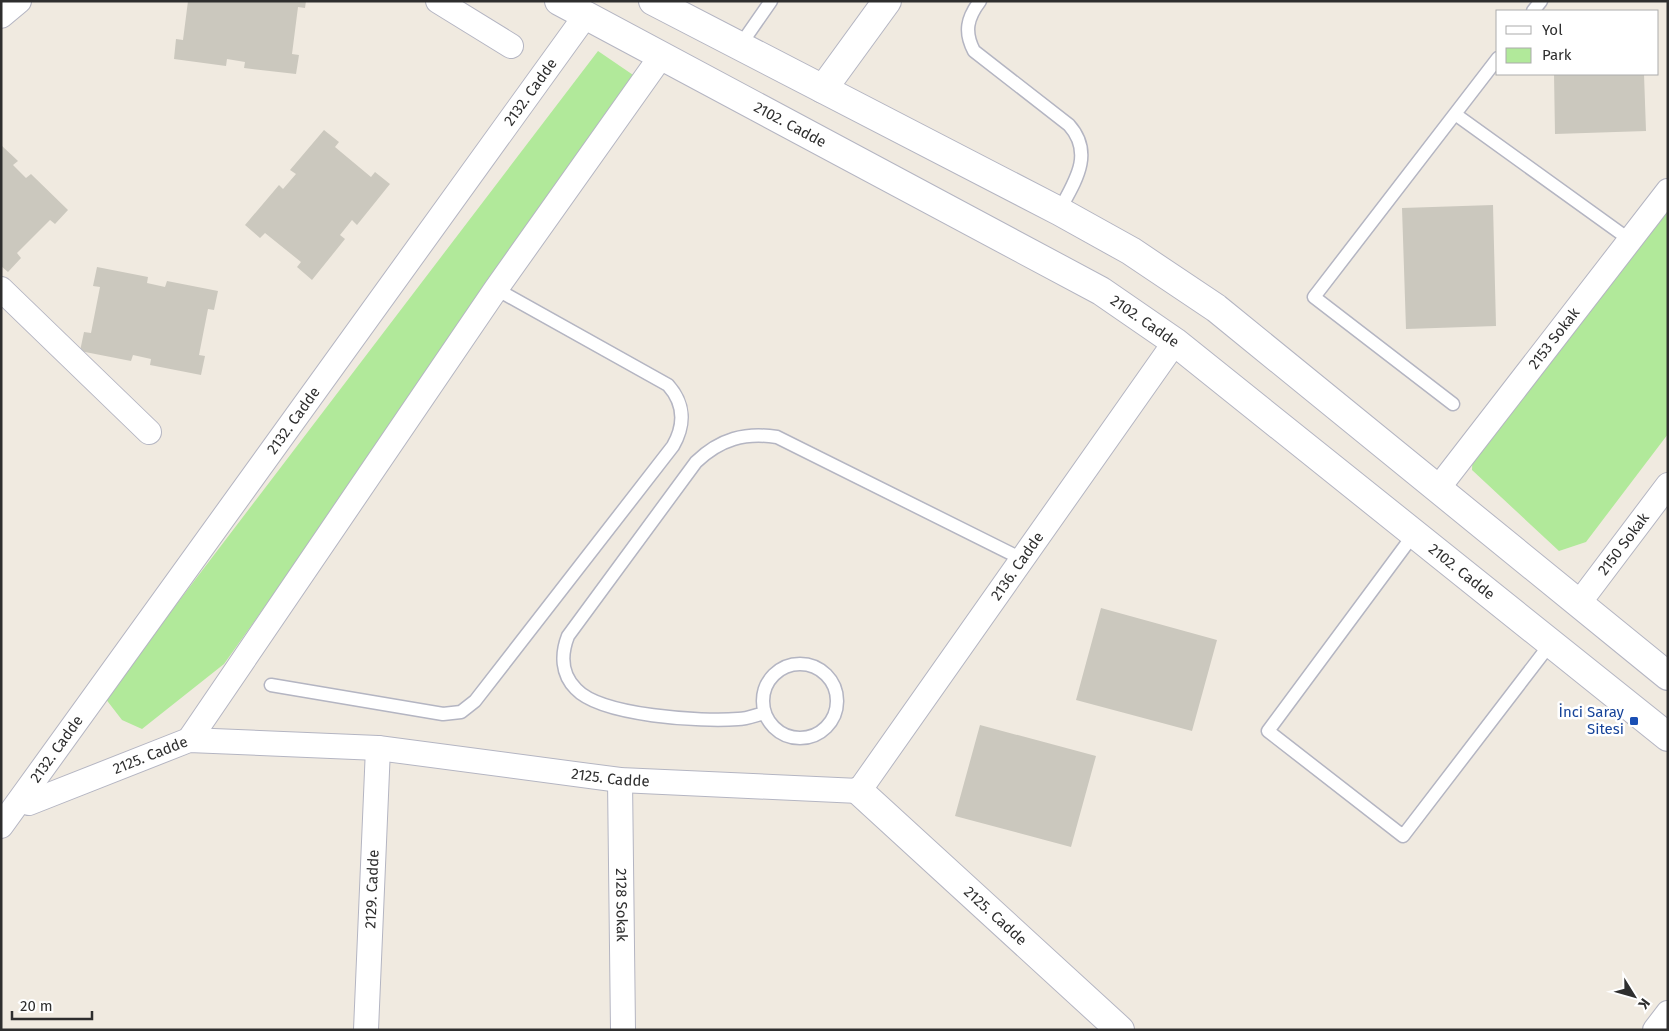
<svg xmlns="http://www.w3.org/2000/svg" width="1669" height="1031" font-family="'Fira Sans',sans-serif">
	<rect width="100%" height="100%" fill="#f0eae0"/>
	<path fill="#b1e99a" d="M598,51L639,79L224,664L142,729L122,720L105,698Z
		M1668,203V434L1586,542L1559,551L1472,470L1473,447Z"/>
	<path fill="#cbc8be" d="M188,1H306L305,8L298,7L292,54L299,55L296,74L244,68L245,62L227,59L226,66L174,59L176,39L183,40Z
		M1554,74H1644L1646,131L1555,134Z
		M324,130L339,142L335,147L371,177L375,172L390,184L357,225L352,220L340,235L345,239L312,280L297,267L301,262L265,233L260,238L245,225L279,185L283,189L296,174L290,170Z
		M1,145L18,161L13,165L26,178L31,174L68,210L55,224L50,220L17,253L21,258L8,272L1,266Z
		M1493,205L1496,326L1406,329L1402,208Z
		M97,267L148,277L147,283L165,287L167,281L218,291L214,310L208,309L199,355L205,356L201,375L150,365L151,359L133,355L131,361L80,351L84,332L91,333L100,287L93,286Z
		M1101,608L1217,640L1192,731L1076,700Z
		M980,725L1096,756L1071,847L955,816Z"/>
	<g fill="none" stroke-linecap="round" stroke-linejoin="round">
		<defs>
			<path id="service" d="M980,1C967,18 964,32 974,51L1069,125C1095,154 1074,183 1059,211
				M1533,11L1541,1
				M739,47L771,1
				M1455,114L1630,240
				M1453,404L1314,297L1498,58
				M1414,534L1268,731L1403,836L1551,643
				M763 701a37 37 0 1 1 74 0a37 37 0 1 1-74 0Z
				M271,685L443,714L461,712L475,701L673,446C685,425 685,404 668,385L496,289
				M764,713C756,715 747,719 738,719C702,722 601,716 576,689C561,674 561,654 568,636L696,462C720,439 745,432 777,437L1022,559"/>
			<g id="minor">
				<path d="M438,1L511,46"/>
				<path d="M1,16L19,1"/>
				<path d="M1,289L149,432"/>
				<path id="s1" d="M1439,487L1668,191"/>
				<path id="s2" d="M1579,603L1668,485"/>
				<path d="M189,740L496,289L662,55"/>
				<path id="s3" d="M620,780L623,1030"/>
				<path id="s4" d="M21,800L29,803L189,740L378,748L620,780L859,791L1175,342"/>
				<path id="s5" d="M1,826L586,15"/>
				<path id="s6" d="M366,1030L378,748"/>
				<path d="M1655,1030L1668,1013"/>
			</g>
			<g id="tertiary">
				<path id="s7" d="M559,1L1101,291L1175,342L1668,737"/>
				<path d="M653,1L1059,211L1131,251L1216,308L1668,676"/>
				<path d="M823,89L887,1"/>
				<path id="s8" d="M859,791L1120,1030"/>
			</g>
		</defs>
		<use href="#service" stroke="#b4b5c2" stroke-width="15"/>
		<use href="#minor" stroke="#b4b5c2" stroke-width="26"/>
		<use href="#tertiary" stroke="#b4b5c2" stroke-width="30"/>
		<use href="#service" stroke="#fff" stroke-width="12"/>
		<use href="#minor" stroke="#fff" stroke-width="24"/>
		<use href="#tertiary" stroke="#fff" stroke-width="28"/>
	</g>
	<rect fill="#1a4fb4" stroke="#fff" stroke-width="2" x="1629" y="716" width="10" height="10" rx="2.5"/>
	<g text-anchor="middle" stroke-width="5" stroke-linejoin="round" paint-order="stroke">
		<g font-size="15" fill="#2e2e2e" stroke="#fff">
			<text dy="5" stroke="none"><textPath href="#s5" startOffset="905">2132. Cadde</textPath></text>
			<text dy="5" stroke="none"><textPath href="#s7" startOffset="262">2102. Cadde</textPath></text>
			<text dy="5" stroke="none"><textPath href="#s7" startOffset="668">2102. Cadde</textPath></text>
			<text dy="5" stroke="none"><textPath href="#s1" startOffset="188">2153 Sokak</textPath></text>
			<text dy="5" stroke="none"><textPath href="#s5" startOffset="500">2132. Cadde</textPath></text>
			<text dy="5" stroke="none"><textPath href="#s2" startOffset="74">2150 Sokak</textPath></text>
			<text dy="5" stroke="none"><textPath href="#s4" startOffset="1128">2136. Cadde</textPath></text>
			<text dy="5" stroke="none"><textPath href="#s7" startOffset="1072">2102. Cadde</textPath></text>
			<text dy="5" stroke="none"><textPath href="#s5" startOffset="95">2132. Cadde</textPath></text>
			<text dy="5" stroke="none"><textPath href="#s4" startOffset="139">2125. Cadde</textPath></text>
			<text dy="5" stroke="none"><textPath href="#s4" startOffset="604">2125. Cadde</textPath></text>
			<text dy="5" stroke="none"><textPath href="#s6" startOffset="141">2129. Cadde</textPath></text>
			<text dy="5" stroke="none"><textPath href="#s3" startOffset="125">2128 Sokak</textPath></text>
			<text dy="5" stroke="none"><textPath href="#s8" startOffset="185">2125. Cadde</textPath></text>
		</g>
		<g font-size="15" fill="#164399" stroke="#fff" text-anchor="end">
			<text x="1624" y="717">İnci Saray<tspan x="1624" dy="17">Sitesi</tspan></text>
		</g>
	</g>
	<rect width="1669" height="1031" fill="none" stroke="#2e2e2e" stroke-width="5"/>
	<rect x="1496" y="10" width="162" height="65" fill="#ffffff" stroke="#ababab"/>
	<rect x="1506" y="26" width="25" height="8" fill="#ffffff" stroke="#ababab"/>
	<text x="1542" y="35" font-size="15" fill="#2e2e2e">Yol</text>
	<rect x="1506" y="48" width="25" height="15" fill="#b1e99a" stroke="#ababab"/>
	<text x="1542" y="60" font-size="15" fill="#2e2e2e">Park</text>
	<g transform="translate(1634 996) rotate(127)" stroke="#ffffff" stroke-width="4" paint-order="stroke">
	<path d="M0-4L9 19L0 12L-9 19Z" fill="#2e2e2e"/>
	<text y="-8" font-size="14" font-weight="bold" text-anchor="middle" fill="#2e2e2e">K</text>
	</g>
	<path d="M12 1011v8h80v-8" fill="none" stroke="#2e2e2e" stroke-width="2.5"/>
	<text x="20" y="1011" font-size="15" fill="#2e2e2e" stroke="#ffffff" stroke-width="4" paint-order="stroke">20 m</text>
</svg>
